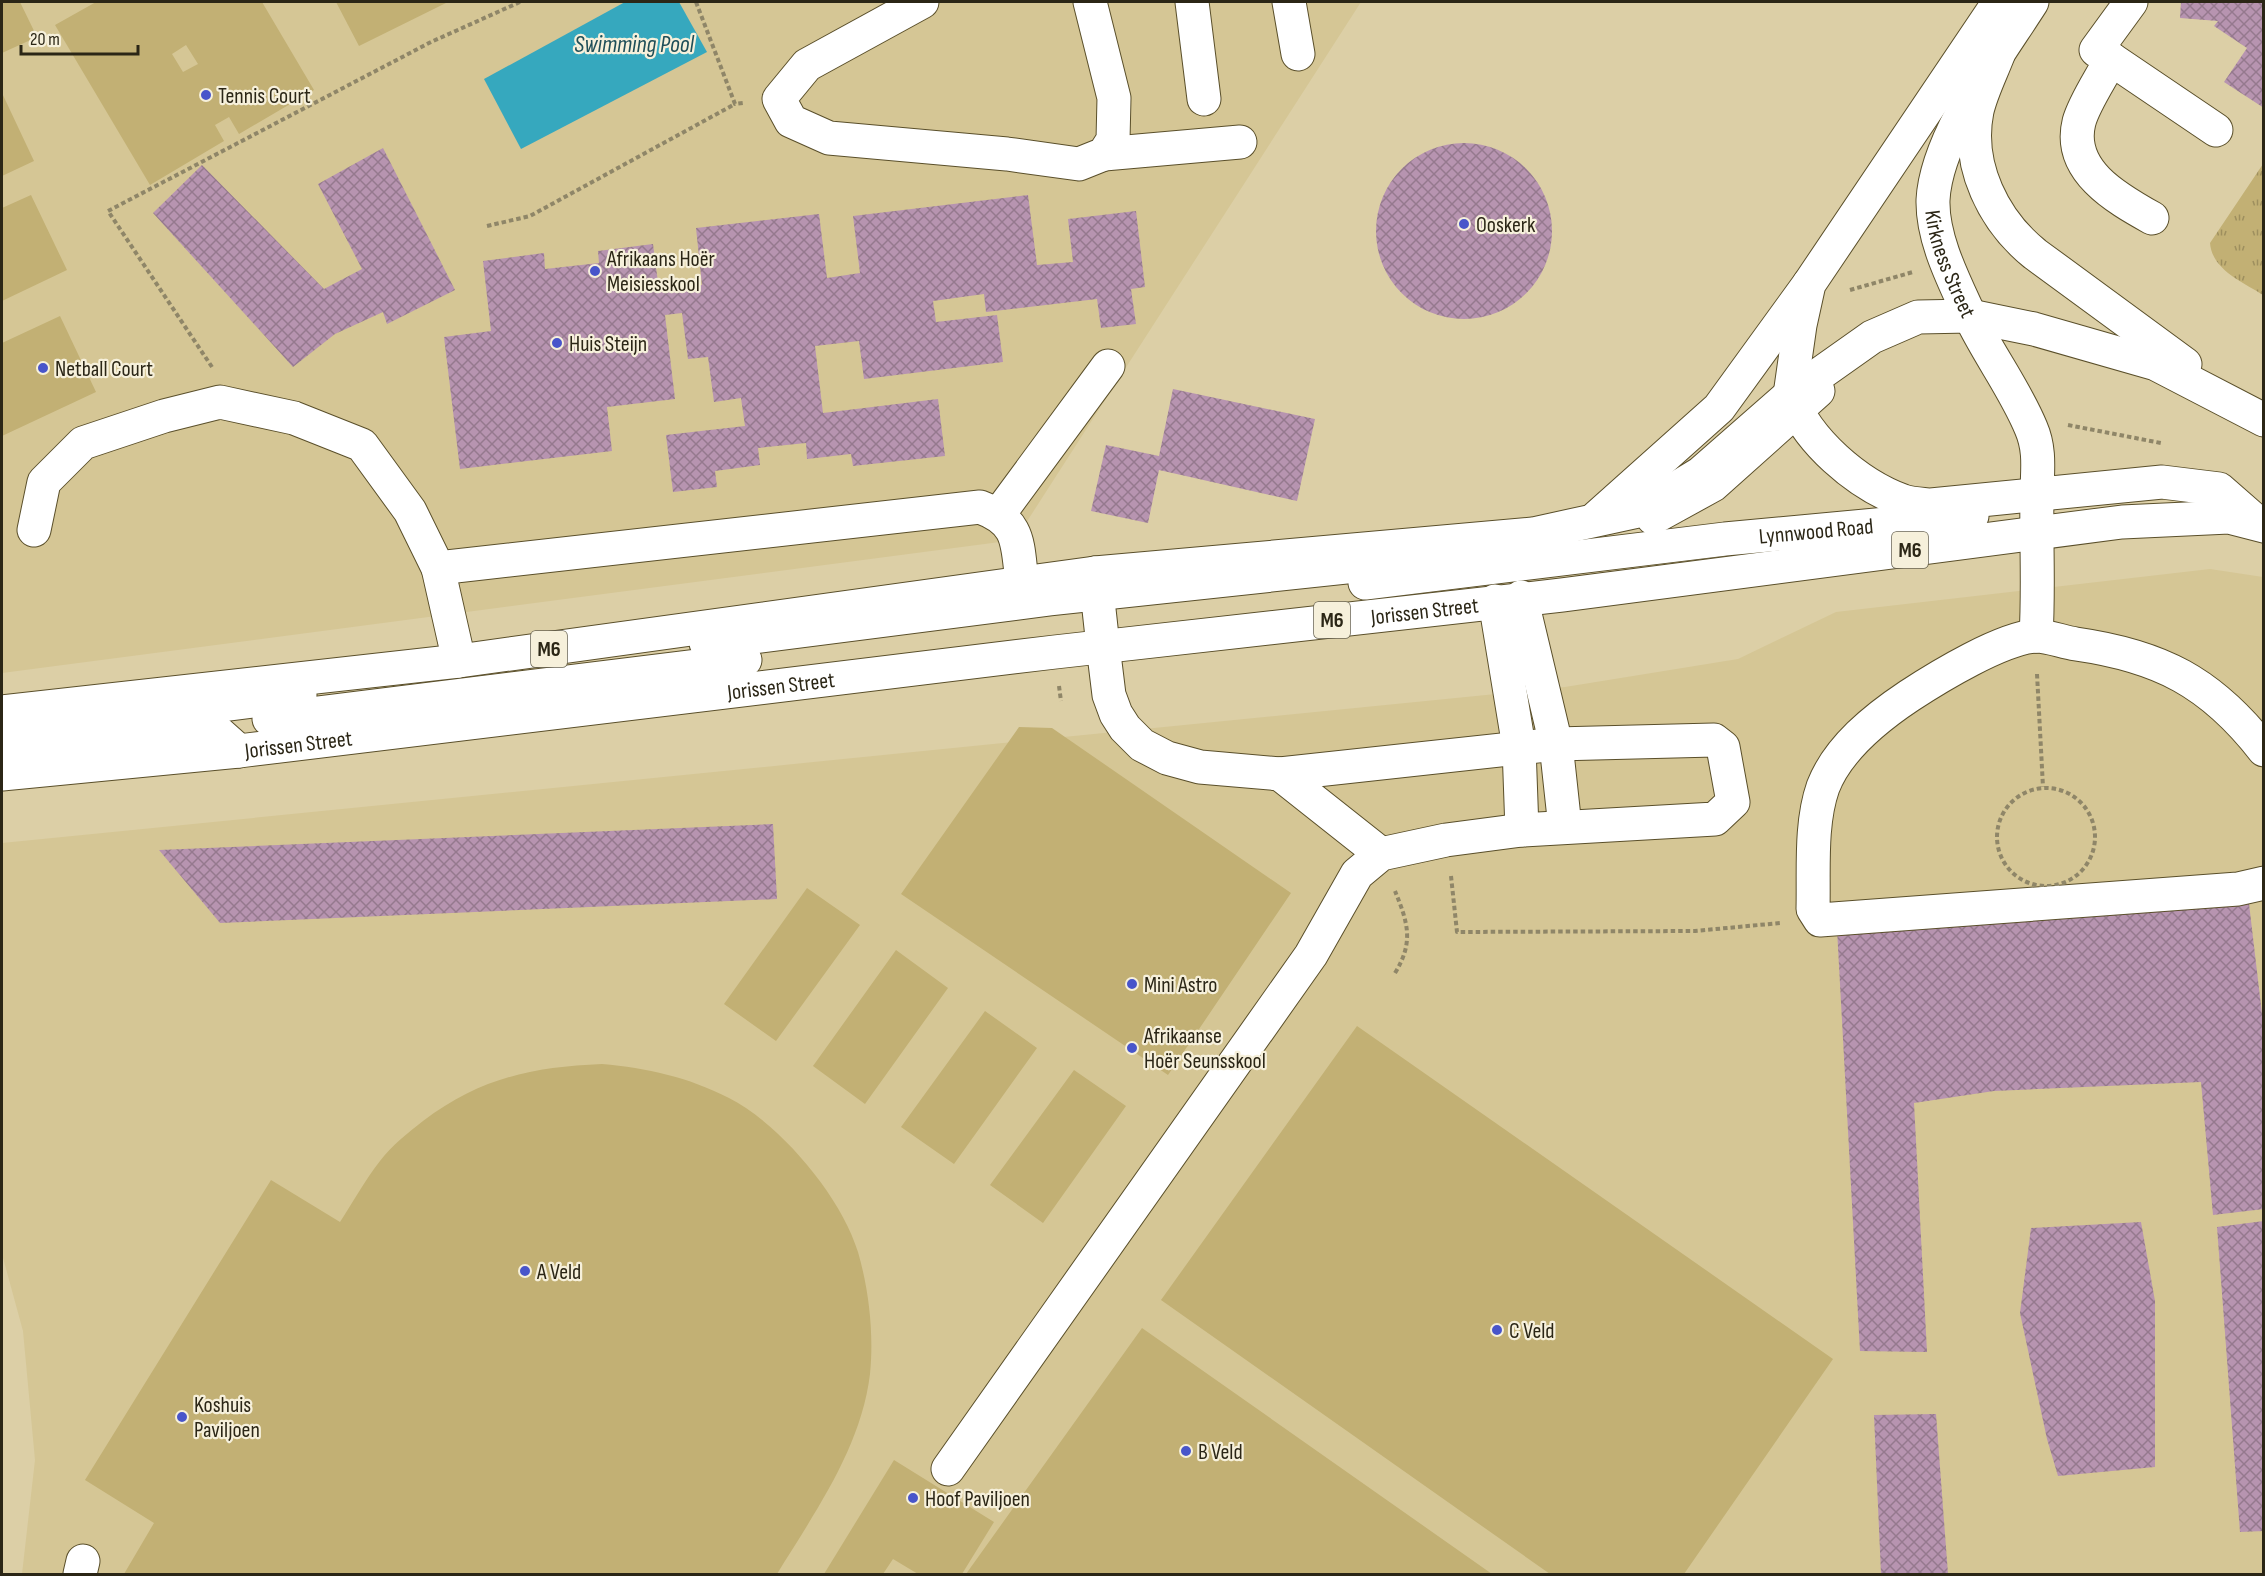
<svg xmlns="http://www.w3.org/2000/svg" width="2265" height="1576" font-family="'Sofia Sans Condensed',sans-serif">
	<defs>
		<pattern id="grass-tufts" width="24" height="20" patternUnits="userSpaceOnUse" patternTransform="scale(1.5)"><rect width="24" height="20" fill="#c2b074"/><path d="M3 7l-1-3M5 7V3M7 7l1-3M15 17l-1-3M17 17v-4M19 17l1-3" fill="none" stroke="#9e8f5e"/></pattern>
		<pattern id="building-cross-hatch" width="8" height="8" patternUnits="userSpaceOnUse" patternTransform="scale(1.5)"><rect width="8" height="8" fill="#b794b0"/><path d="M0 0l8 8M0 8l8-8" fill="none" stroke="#95798e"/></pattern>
	</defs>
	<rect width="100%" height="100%" fill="#dccfa6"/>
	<path fill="#d5c695" d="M2,2H1361L1015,540L2,673Z
		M2210,569L2263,577V1574H22L35,1460L23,1331L2,1254V843L1565,687L1738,659L1836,612Z"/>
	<path fill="url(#grass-tufts)" d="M2263,164V295C2243,282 2212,270 2210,243Z"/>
	<path fill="#c2b074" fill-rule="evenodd" d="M2,2H20L37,37L2,53Z
		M96,2H262L314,90L239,134L229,117L215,125L224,141L150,185L55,25ZM186,45L198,64L183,72L172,54Z
		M336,2H448L359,46Z
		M2,93L34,161L2,176Z
		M31,195L67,270L2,301V208Z
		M60,316L96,392L2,436V343Z
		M1019,727L1052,728L1291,893L1168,1075L901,894Z
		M807,888L860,925L776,1041L724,1004Z
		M896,950L948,988L865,1104L813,1066Z
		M985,1011L1037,1048L954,1164L901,1127Z
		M1357,1026L1833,1359L1684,1574H1550L1161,1300Z
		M602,1064C647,1068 688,1077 729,1098C780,1124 841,1196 858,1252C869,1290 874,1334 870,1374C861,1448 815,1512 777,1574H124L154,1523L85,1480L271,1180L340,1222C353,1202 365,1180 380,1161C392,1145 408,1133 423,1121C480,1078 532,1067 602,1064Z
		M1074,1070L1126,1106L1043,1223L990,1185Z
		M1142,1328L1492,1574H966Z
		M894,1460L994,1522L962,1574H918L893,1559L883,1574H824Z"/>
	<path fill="#36a8be" d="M625,2H679L707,52L521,149L484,79Z"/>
	<path fill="url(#building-cross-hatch)" d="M2181,2H2264V108L2224,82L2247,48L2214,26L2218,21L2180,18Z
		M1376 231a88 88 0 1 1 176 0a88 88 0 1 1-176 0Z
		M383,148L455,290L387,324L383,312L335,334L293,367L153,213L202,165L324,289L362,269L318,184Z
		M1028,195L1037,265L1073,262L1068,219L1136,211L1145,287L1131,289L1136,324L1101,328L1097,299L986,312L984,294L933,301L936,322L997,315L1003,362L864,379L859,341L815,346L823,413L938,399L945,456L853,466L851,454L807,459L806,443L758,448L760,465L715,471L717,487L673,492L666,435L745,426L741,398L714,402L708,357L688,359L682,313L665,315L675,399L607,407L612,451L460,469L444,337L491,331L483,261L544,253L545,269L599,263L598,251L653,244L659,290L702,285L696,228L819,214L827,278L860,273L853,216Z
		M1173,389L1315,419L1297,501L1159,470L1148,523L1091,511L1106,445L1159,456Z
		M773,824L777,899L220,923L159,850Z
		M2248,895L2264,1031V1209L2213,1215L2201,1082L1994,1091L1914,1103L1927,1352L1860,1351L1837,929Z
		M2264,1221V1531L2240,1532L2217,1227Z
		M2141,1222L2155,1301V1467L2058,1476L2047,1439L2020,1313L2031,1228Z
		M1936,1414L1948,1574H1881L1874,1415Z"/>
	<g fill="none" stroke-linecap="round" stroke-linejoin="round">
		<defs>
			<g id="minor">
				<path d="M922,2L807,65L779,99L791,121L829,138L1007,154L1079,164L1104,154L1113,140L1114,98L1090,2"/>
				<path d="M1192,2L1204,99"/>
				<path d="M1289,2L1298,54"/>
				<path id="s1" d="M2032,2C1999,54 1936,137 1933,200C1932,239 1954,281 1970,316C1988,354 2015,389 2031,428C2041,451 2037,472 2037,495C2036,543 2039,589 2036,636"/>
				<path d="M2131,2L2096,50L2111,59C2102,77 2084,103 2079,122C2067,170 2116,198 2152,218"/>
				<path d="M2111,59L2216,130"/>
				<path d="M1104,154L1240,142"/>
				<path d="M1790,395L1800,325L1809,284L1999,2"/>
				<path d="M999,514L1108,366"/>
				<path d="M1653,518L1713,485L1818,391"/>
				<path d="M34,530L44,482L83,443L164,416L220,402L294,418L362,445L410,511L438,568L980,507C1021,522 1017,543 1022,582"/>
				<path d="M438,568L459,661"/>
				<path id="s2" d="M1365,583L1725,539L1972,516"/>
				<path d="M1521,597L1556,744L1565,827"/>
				<path d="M1495,601L1519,747L1522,830"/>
				<path d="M706,643L1050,599L1393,562"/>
				<path d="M269,719L745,660"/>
				<path d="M2,733L300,695"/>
				<path d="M2264,750C2211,682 2160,656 2076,644C2063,642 2048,636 2036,636C2002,638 1938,677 1909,696C1876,718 1838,748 1823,787C1810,824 1814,870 1813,909L1820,920L2238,889L2264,883"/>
				<path d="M1280,774L1381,854"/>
				<path d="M948,1469L1311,955L1357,874L1381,854L1446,840L1522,830L1715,819L1733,802L1723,747L1714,740L1556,744L1280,774L1200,767L1167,758L1142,745L1125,728L1116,714L1109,695L1103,646"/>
				<path d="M80,1574L83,1561"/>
			</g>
			<g id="major">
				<path d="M1998,55C1991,73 1981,93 1977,111C1966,166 1994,221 2035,254L2185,364"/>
				<path d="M1790,395C1807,441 1857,484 1903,501C1912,504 1922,504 1931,505L2162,482L2219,489L2258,523"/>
				<path d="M1597,517L1719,408L1809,284"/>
				<path d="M1095,573L1103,646"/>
				<path d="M2,712L459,661L1095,573L1533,534L1634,512L1660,498L1701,473L1790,395L1872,337L1918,317L1970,316L2034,329L2156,364L2264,420"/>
				<path d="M9,751L211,726L239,751"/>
				<path id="s3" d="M2,774L239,751L1055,652L1562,595L2122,522L2229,517L2264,526"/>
			</g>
		</defs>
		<use href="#minor" stroke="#5a4f2a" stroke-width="35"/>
		<use href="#major" stroke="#5a4f2a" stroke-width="35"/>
		<path stroke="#8f8668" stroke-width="4" stroke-dasharray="4.5 3" stroke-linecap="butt" d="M696,2L735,104L743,103
			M487,226L530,216L735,104
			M1850,290L1913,272
			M212,367L108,211L431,42L520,2
			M2068,425L2161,443
			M2037,674L2043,787
			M1059,686L1061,701
			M1997 837a49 49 0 1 1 98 0a49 49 0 1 1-98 0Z
			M1451,876L1457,932L1695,931L1780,923
			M1395,973C1414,942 1408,923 1395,891"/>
		<use href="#minor" stroke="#fff" stroke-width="33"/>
		<use href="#major" stroke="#fff" stroke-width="33"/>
	</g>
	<g fill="#4855ca" stroke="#f6f0db" stroke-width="2">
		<circle cx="206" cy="95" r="6"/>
		<circle cx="1464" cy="224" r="6"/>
		<circle cx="595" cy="271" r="6"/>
		<circle cx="557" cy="343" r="6"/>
		<circle cx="43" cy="368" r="6"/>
		<circle cx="1132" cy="984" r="6"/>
		<circle cx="1132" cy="1048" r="6"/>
		<circle cx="525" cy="1271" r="6"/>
		<circle cx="1497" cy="1330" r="6"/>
		<circle cx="182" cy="1417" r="6"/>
		<circle cx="1186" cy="1451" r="6"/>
		<circle cx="913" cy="1498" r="6"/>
	</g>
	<g text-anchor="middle" stroke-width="4.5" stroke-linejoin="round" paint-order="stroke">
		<g fill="#f6f0db" stroke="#686351" stroke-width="1.5">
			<rect x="1892" y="532" width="36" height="36" rx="4.5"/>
			<rect x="1314" y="602" width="36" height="36" rx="4.5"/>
			<rect x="531" y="631" width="36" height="36" rx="4.5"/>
		</g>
		<g font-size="21" font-weight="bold" fill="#2b2616">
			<text x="1910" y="557">M6</text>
			<text x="1332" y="627">M6</text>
			<text x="549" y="656">M6</text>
		</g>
		<g font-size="22" fill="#2b2616" stroke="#f6f0db" text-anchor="start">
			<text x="218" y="103">Tennis Court</text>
			<text x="1476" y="232">Ooskerk</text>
			<text x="607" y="266">Afrikaans Hoër<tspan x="607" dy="25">Meisiesskool</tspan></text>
			<text x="569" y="351">Huis Steijn</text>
			<text x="55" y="376">Netball Court</text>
			<text x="1144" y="992">Mini Astro</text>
			<text x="1144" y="1043">Afrikaanse<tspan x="1144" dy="25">Hoër Seunsskool</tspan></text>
			<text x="537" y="1279">A Veld</text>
			<text x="1509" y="1338">C Veld</text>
			<text x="194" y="1412">Koshuis<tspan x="194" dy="25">Paviljoen</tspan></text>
			<text x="1198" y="1459">B Veld</text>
			<text x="925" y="1506">Hoof Paviljoen</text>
		</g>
		<g font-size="22" fill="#2b2616" stroke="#f6f0db">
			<text dy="8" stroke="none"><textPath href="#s1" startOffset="290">Kirkness Street</textPath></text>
			<text dy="8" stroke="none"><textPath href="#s2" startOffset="454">Lynnwood Road</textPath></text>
			<text dy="8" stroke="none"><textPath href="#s3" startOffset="1432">Jorissen Street</textPath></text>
			<text dy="8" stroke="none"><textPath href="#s3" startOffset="784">Jorissen Street</textPath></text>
			<text dy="8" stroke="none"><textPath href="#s3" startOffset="298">Jorissen Street</textPath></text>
		</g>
		<g font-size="24" font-style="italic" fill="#1e4e58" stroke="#f6f0db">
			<text x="634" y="52">Swimming Pool</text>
		</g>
	</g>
	<rect width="2265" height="1576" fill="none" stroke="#2b2616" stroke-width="6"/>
	<path d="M21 45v9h117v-9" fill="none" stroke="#2b2616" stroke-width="3"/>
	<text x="30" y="45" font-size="18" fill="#2b2616" stroke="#f6f0db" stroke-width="4.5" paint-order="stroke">20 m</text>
</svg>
